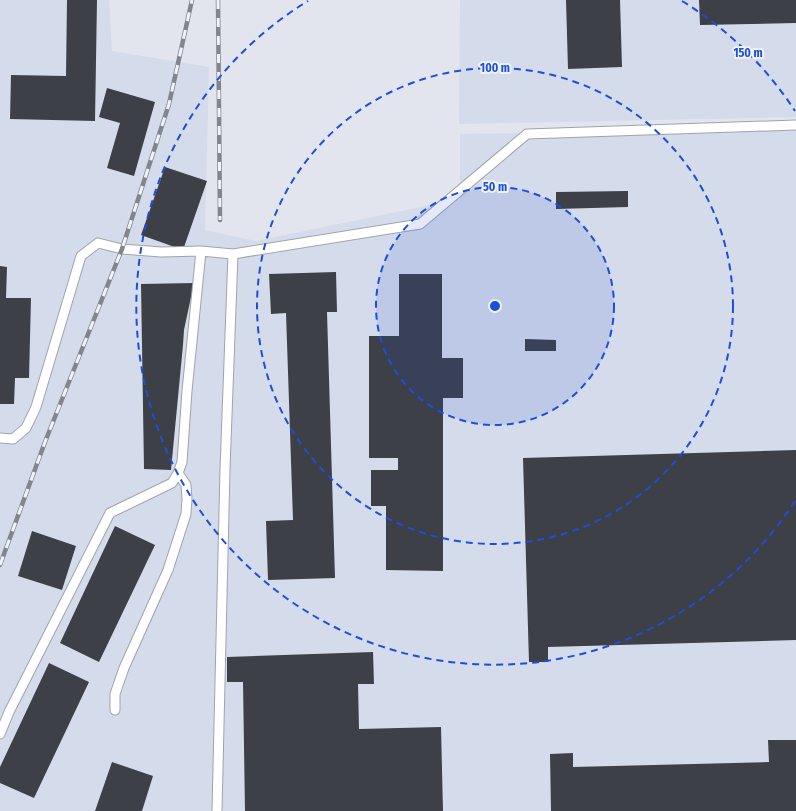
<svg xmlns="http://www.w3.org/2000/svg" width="796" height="811" font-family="'Fira Sans Condensed',sans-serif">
	<rect width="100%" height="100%" fill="#e2e5ee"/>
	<path fill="#d4dbeb" d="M0,0H109L112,51L209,67L205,230L256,241L460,199V134L796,129V811H0Z
		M460,0H796V117L459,124Z"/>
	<path fill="#3d4047" d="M67,0H97L95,121L10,119L11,75L66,76Z
		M566,0H620L622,67L568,69Z
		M699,0H796V23L700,25Z
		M107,88L155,102L134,176L107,168L120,123L99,117Z
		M165,167L207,181L183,250L141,235Z
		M628,191V207L556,209V192Z
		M0,266L7,267L6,298H31L29,378H15L14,404H0Z
		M336,272L337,312H327L335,578L268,580L266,521L293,520L286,313L271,314L269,274Z
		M399,274H442V358H463V398H443V571L386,570V506H371V470H398V458H369V336H399Z
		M194,283L184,330L183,345L171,470L144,469L141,284Z
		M525,339L556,340V351H525Z
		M796,450V640L548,647V662H529L523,458Z
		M115,526L155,545L99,662L60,643Z
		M32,531L76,546L62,590L18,576Z
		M373,652L374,684H358L359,729L441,727L443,811H245L243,682H227V657Z
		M49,663L89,682L34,798L0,783V767Z
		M768,740H796V811H551L550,754L573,753V767L769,762Z
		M112,762L153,776L142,811H95Z"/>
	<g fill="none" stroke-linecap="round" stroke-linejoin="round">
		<defs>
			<path id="service" d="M0,438L13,439L26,428L36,407L81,256L98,243L122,249L161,252L201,251L233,254
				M115,710V694L124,668L168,570L186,514L187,499L186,485L178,473
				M0,734L9,712L110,513L172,483L178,473L182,462L187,391L201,251
				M217,811L225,469L233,254L420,224L527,134L796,125"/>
		</defs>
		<use href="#service" stroke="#9fa3ac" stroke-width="11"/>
		<use href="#service" stroke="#fff" stroke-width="9"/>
		<defs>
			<path id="rail" d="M218,0L220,220
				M0,565L45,442L122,249L169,104L192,0"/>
		</defs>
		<use href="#rail" stroke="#82858b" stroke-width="4.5"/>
		<use href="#rail" stroke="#eff3fc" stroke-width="3" stroke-dasharray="9" stroke-linecap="butt"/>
	</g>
	<circle cx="495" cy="306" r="119" fill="#1d4ed8" fill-opacity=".12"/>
	<g fill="none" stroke="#1d4ed8" stroke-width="2" stroke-dasharray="7 5">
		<circle cx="495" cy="306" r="119"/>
		<circle cx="495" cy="306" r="238"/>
		<path d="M795 501A358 358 0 1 1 308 1M682 1A358 358 0 0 1 795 111"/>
	</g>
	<circle cx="495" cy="306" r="6" fill="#1d4ed8" stroke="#eff3fc" stroke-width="2"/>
	<g font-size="12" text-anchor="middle" font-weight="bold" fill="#1d4ed8" stroke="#eff3fc" stroke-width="4" stroke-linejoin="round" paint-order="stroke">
		<text x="748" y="57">150 m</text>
		<text x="495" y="72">100 m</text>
		<text x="495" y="191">50 m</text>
	</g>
</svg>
